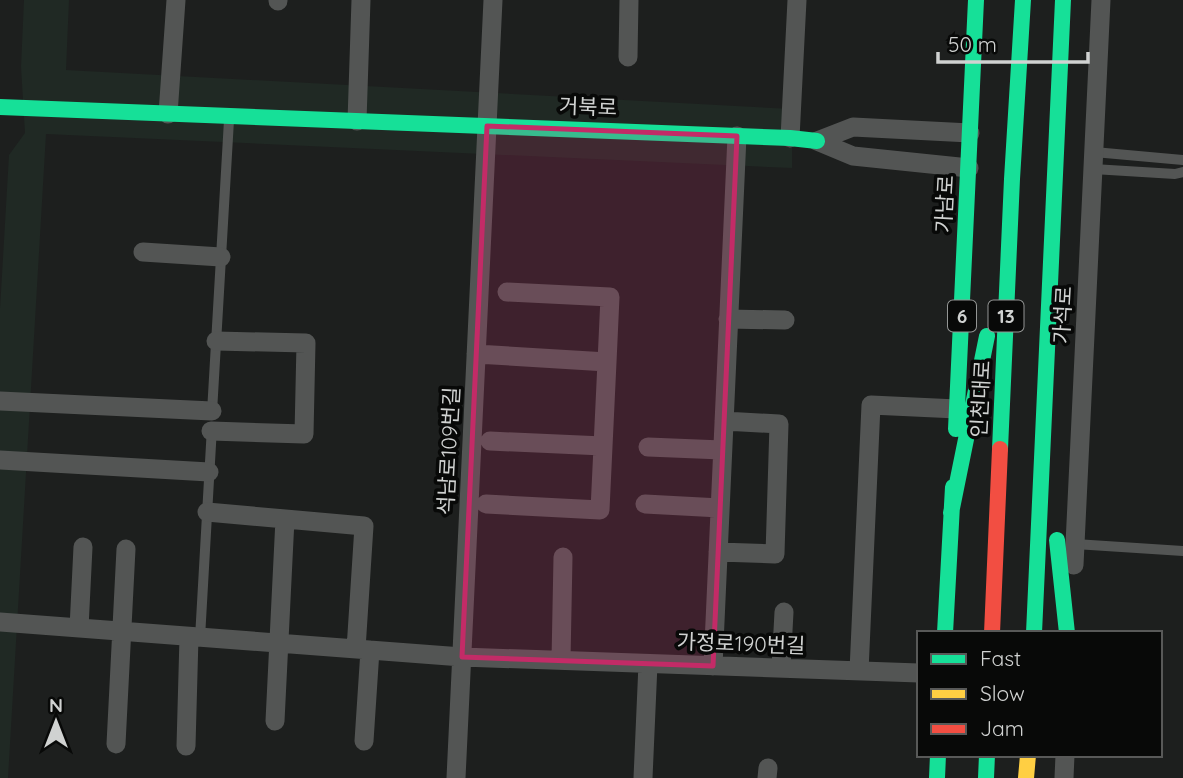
<svg xmlns="http://www.w3.org/2000/svg" width="1183" height="778" font-family="Quicksand,'Noto Sans KR',sans-serif">
	<rect width="100%" height="100%" fill="#1d1f1e"/>
	<path fill="#202924" d="M24,0H69L66,70L792,109V168L46,134L8,778H0V309L9,155L25,133L21,67Z"/>
	<g fill="none" stroke-linecap="round" stroke-linejoin="round">
		<path stroke="#535554" stroke-width="10" d="M1094,152L1183,160
			M1093,169L1175,174L1183,172
			M212,412L229,120
			M1075,544L1183,551
			M200,638L212,427"/>
		<path stroke="#535554" stroke-width="19" d="M278,1V0
			M628,57L629,0
			M168,114L176,0
			M357,121L361,0
			M790,138L797,0
			M817,141L853,127L970,133
			M817,141L853,156L969,168
			M143,252L221,257
			M728,319L785,320
			M476,354L607,362L610,297L507,292
			M0,401L212,411
			M211,431L304,434L306,343L216,341
			M490,441L603,446
			M648,447L722,450
			M0,460L209,472
			M486,504L600,510L607,362
			M645,504L720,508
			M207,512L364,526L356,649
			M718,552L775,554L779,424L724,421
			M1074,565L1101,0
			M0,622L462,657L919,673
			M79,628L83,547
			M561,660L563,557
			M713,666L737,136
			M781,668L784,612
			M859,671L871,405L957,409
			M275,721L285,519
			M364,741L370,650
			M116,744L126,549
			M186,746L189,637
			M456,778L493,0
			M643,778L648,664
			M767,778L768,768
			M1064,778L1065,755"/>
		<path stroke="#16e098" stroke-width="16" d="M0,107L790,138L817,141
			M956,429L976,0
			M1000,449L1012,179L1023,0
			M951,513L987,336
			M1057,540L1067,633
			M945,633L953,487
			M1034,633L1063,0
			M937,778L938,755
			M986,778L987,755"/>
		<path stroke="#ffcf43" stroke-width="16" d="M1026,778L1028,755"/>
		<path stroke="#f24e42" stroke-width="16" d="M992,633L1000,449"/>
	</g>
	<path fill="#c32b67" fill-opacity="0.2" stroke="#c32b67" stroke-width="5" stroke-linejoin="round" d="M487,126L737,136L713,666L462,657Z"/>
	<g text-anchor="middle" stroke-width="7" stroke-linejoin="round" paint-order="stroke">
		<g fill="#080908" stroke="#949695" stroke-width="2">
			<rect x="948" y="300.5" width="28" height="31" rx="5"/>
			<rect x="988.5" y="300.5" width="35" height="31" rx="5"/>
		</g>
		<g font-size="19" font-weight="bold" fill="#d0d2d1">
			<text x="962" y="323">6</text>
			<text x="1006" y="323">13</text>
		</g>
		<g font-size="21" fill="#d0d2d1" stroke="#080908">
			<text transform="translate(588 107) rotate(2)" y="7">거북로</text>
			<text transform="translate(945 204) rotate(-87)" y="7">가남로</text>
			<text transform="translate(1063 315) rotate(-87)" y="7">가석로</text>
			<text transform="translate(981 399) rotate(-87)" y="7">인천대로</text>
			<text transform="translate(449 451) rotate(-87)" y="7">석남로109번길</text>
			<text transform="translate(741 644) rotate(2)" y="7">가정로190번길</text>
		</g>
	</g>
	<rect x="917" y="631" width="245" height="126" fill="#080908" stroke="#585958" stroke-width="2"/>
	<rect x="931" y="654" width="35" height="10" fill="#16e098" stroke="#585958" stroke-width="2"/>
	<text x="980" y="666" font-size="21" fill="#d0d2d1">Fast</text>
	<rect x="931" y="689" width="35" height="10" fill="#ffcf43" stroke="#585958" stroke-width="2"/>
	<text x="980" y="701" font-size="21" fill="#d0d2d1">Slow</text>
	<rect x="931" y="724" width="35" height="10" fill="#f24e42" stroke="#585958" stroke-width="2"/>
	<text x="980" y="736" font-size="21" fill="#d0d2d1">Jam</text>
	<g transform="translate(56 722)" stroke="#080908" stroke-width="5" paint-order="stroke">
	<path d="M0-5L12 26L0 18L-12 26Z" fill="#d0d2d1"/>
	<text y="-10" font-size="19" font-weight="bold" text-anchor="middle" fill="#d0d2d1">N</text>
	</g>
	<path d="M938 52v10h150v-10" fill="none" stroke="#d0d2d1" stroke-width="3.5"/>
	<text x="948" y="52" font-size="21" fill="#d0d2d1" stroke="#080908" stroke-width="5" paint-order="stroke">50 m</text>
</svg>
